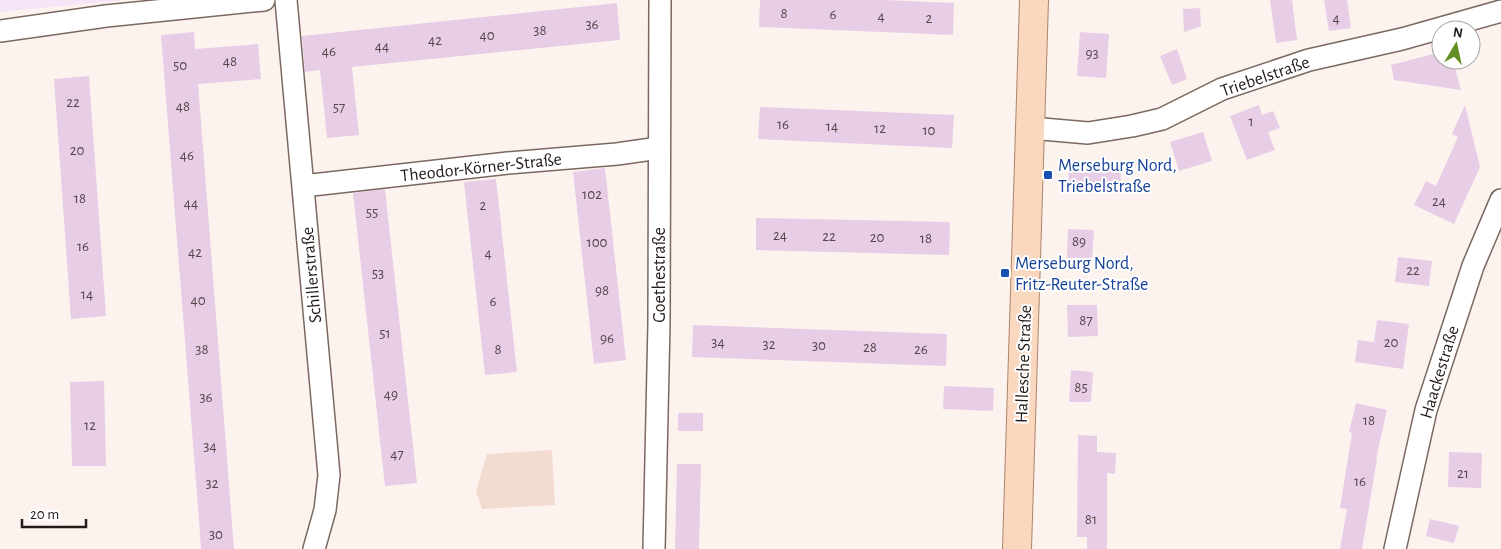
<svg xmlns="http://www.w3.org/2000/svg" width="1501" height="549" font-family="'Alegreya Sans',sans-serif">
	<rect width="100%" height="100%" fill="#fcf3ef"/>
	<path fill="#f5e5f7" d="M0,0H126L0,12Z"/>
	<path fill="#f4dbd1" d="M552,450L555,505L482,509L476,491L487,454Z"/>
	<path fill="#e7cde6" d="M760,0H884L954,3L953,35L759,27Z
		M1270,0H1292L1297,40L1276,43Z
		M1324,0H1347L1351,28L1329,31Z
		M617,3L620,40L352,67L359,135L327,138L320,70L305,72L302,36Z
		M1200,8L1201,26L1184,32L1183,9Z
		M194,32L195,49L258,44L261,79L198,84L234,549H201L199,520L161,35Z
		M1080,32L1109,34L1106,78L1077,76Z
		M1177,49L1187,79L1172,85L1160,56Z
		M1441,52V60H1453L1461,90L1394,80L1391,65Z
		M89,76L106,316L71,319L54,79Z
		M1259,105L1262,115L1273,111L1280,128L1268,132L1275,150L1247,160L1230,116Z
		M1465,105L1480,167L1454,224L1414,205L1426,181L1436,186L1458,137L1452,134Z
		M760,107L954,115L952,148L758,139Z
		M1203,132L1212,161L1179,171L1170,142Z
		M1120,162L1121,189L1069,192L1068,165Z
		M605,168L626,360L594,364L573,172Z
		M496,179L517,372L485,375L464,182Z
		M385,189L417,483L385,486L353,193Z
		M756,218L950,222L949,255L756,250Z
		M1068,229L1094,230L1092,259L1067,258Z
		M1398,257L1432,261L1429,286L1395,282Z
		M1067,305H1097L1098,336L1068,337Z
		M1377,320L1409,324L1403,369L1355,362L1358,340L1374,342Z
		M693,325L947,334L946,366L692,357Z
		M1071,370L1093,372L1091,402H1069Z
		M104,381L106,466H72L70,382Z
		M944,386L994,388L993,411L943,409Z
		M1356,403L1387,410L1376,459H1377L1362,549H1340L1347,509L1340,508L1352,433L1349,432Z
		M678,413H703V431H678Z
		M1078,435L1097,436V452L1116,453L1115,474L1107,473V549H1087V537H1077Z
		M1449,452L1482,453L1481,488L1448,487Z
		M677,464H701L699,549H675Z
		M1430,519L1459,526L1454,543L1426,536Z"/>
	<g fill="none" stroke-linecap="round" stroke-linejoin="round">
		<defs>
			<path id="minor" d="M286,0L329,475L325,510L314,549
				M0,31L106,16L264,0
				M1031,128L1088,133L1132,126L1162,119L1222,89L1309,60L1402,39L1501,11
				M303,186L508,163L617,154L659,148
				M654,549L659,323L660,0
				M1395,549L1426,410L1473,266L1501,200"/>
			<path id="major" d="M1017,549L1034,0"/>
		</defs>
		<use href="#minor" stroke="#7b6860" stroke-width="24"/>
		<use href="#major" stroke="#ac8469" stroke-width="30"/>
		<use href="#minor" stroke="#fff" stroke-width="21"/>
		<use href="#major" stroke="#fad7bf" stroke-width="28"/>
	</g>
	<g fill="#1a4fb4" stroke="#fff" stroke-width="2">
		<rect x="1043" y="170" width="10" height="10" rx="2.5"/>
		<rect x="1000" y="268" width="10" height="10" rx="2.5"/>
	</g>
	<g text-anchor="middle" stroke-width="4" stroke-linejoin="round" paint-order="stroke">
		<g font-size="15" fill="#54484c">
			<text x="784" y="18">8</text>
			<text x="833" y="19">6</text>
			<text x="881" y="21">4</text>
			<text x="929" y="23">2</text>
			<text x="1336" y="23">4</text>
			<text x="592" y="29">36</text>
			<text x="540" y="35">38</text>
			<text x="487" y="40">40</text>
			<text x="435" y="45">42</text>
			<text x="382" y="51">44</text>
			<text x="329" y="56">46</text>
			<text x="1092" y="58">93</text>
			<text x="230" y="66">48</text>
			<text x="180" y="70">50</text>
			<text x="73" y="107">22</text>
			<text x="183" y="111">48</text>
			<text x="339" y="112">57</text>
			<text x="1251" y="126">1</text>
			<text x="783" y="129">16</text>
			<text x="832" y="131">14</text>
			<text x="880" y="133">12</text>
			<text x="929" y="135">10</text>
			<text x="77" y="155">20</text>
			<text x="187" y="160">46</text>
			<text x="592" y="199">102</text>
			<text x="80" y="203">18</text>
			<text x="1439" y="206">24</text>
			<text x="191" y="208">44</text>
			<text x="483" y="210">2</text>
			<text x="372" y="217">55</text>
			<text x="780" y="240">24</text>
			<text x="829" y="241">22</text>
			<text x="877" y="242">20</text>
			<text x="926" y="243">18</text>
			<text x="1079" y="246">89</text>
			<text x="597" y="247">100</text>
			<text x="83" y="251">16</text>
			<text x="195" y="257">42</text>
			<text x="488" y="258">4</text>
			<text x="1413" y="275">22</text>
			<text x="378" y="278">53</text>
			<text x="602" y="295">98</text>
			<text x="87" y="299">14</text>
			<text x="198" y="305">40</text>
			<text x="493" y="306">6</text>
			<text x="1086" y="325">87</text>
			<text x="385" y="338">51</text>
			<text x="607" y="343">96</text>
			<text x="718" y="347">34</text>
			<text x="1391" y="347">20</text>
			<text x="769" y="349">32</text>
			<text x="819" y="350">30</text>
			<text x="870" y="352">28</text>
			<text x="202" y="354">38</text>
			<text x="498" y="354">8</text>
			<text x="921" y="354">26</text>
			<text x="1081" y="392">85</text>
			<text x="391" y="399">49</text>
			<text x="206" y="402">36</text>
			<text x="1369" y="425">18</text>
			<text x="90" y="430">12</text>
			<text x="210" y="451">34</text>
			<text x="397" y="459">47</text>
			<text x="1463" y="478">21</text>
			<text x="1360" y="486">16</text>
			<text x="212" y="488">32</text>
			<text x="1091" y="524">81</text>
			<text x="216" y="539">30</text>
		</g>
		<g font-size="18" fill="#231b18" stroke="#fff">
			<text transform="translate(1265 76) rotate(-19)" y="6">Triebelstraße</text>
			<text transform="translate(481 167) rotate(-6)" y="6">Theodor-Körner-Straße</text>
			<text transform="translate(311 275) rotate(-95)" y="6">Schillerstraße</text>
			<text transform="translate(659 275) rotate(-90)" y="6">Goethestraße</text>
			<text transform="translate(1023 364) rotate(-88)" y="6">Hallesche Straße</text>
			<text transform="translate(1439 372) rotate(-73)" y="6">Haackestraße</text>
		</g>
		<g font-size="18" fill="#164399" stroke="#fff" text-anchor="start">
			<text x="1058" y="171">Merseburg Nord,<tspan x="1058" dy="21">Triebelstraße</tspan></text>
			<text x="1015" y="269">Merseburg Nord,<tspan x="1015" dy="21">Fritz-Reuter-Straße</tspan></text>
		</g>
	</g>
	<g transform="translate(1456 45) rotate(9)"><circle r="24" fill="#ffffff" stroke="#a7a4a3"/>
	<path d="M0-4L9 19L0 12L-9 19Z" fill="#618f22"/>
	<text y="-8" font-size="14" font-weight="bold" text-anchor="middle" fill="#231b18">N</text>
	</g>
	<path d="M22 519v8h64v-8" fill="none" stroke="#231b18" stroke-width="2.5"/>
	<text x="30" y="519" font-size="15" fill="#231b18" stroke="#ffffff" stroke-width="4" paint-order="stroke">20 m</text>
</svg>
